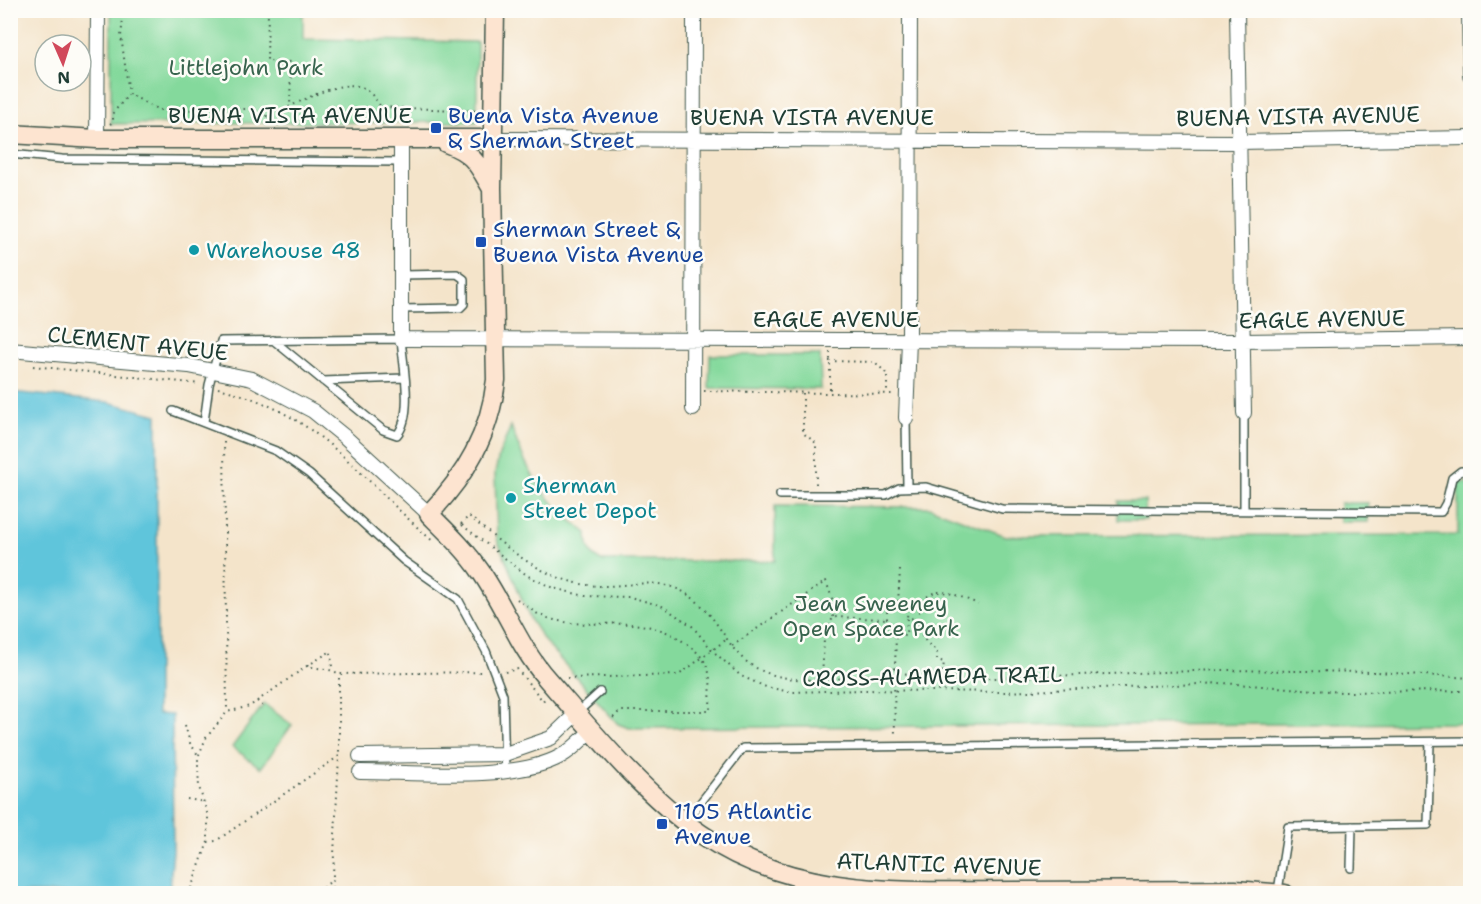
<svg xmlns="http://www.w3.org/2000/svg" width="1481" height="904" font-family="'Shantell Sans',sans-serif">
	<rect width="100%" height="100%" fill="#fdfcf7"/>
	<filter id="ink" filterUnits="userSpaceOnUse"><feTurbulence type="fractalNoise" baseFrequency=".0167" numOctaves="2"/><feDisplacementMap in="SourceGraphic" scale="12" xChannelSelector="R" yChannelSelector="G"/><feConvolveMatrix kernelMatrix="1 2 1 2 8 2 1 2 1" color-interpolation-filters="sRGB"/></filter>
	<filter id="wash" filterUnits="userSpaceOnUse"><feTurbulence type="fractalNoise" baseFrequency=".008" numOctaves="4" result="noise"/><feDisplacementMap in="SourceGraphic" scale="24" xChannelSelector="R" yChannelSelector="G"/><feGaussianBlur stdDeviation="1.35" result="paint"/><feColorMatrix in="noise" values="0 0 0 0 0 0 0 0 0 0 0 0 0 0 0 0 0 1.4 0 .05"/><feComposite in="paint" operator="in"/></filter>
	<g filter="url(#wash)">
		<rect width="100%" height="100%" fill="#f4e4ca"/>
		<path fill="#84d99c" stroke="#528b68" stroke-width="1.5" d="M111,11H303V39L477,42V122L111,124Z
			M710,355H820L821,389L709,388Z
			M511,426C527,474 546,503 587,533C587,547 589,554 601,561H775V506L929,507L1006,536L1458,535V482L1470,483V723L629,728L618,724L545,642L530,619L497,539L495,473L499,455Z
			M1118,501H1145L1146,520H1118Z
			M1340,503H1368V522H1340Z
			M264,704L292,725L261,768L232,747Z"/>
		<path fill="#5ec5db" stroke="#3e8188" stroke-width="1.5" d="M11,392L108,402L157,415V714L172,715L173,851L169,893H11Z"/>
	</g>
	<g filter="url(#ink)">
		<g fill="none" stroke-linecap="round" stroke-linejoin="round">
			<defs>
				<path id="lane" d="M10,154L62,159L400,162
					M401,275L457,274L464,279V304L460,308L401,309
					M323,381L404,378
					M173,411L276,451L309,474L404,561L458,599L486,651L503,695L505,772
					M906,418L907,487
					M204,422L209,385L221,341L401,339C403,364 414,415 397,435L383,430L273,340
					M780,495H886L899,488L926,487L1002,509L1441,512L1446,503L1452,478L1461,471H1470
					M1244,510V413
					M578,712L600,692
					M687,820L743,748L1470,741
					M1351,868L1352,826
					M1278,891L1288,827L1428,825L1430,742"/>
				<path id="street" d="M1237,10L1244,413
					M1469,10L1470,75
					M97,139L98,10
					M401,139V339L1244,341L1470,338
					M493,139L1240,142L1470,138
					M10,350L189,366L252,379L313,411L345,437L429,514
					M693,409L694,10
					M906,418L909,340L910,10
					M360,756L505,754L551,738L578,712
					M360,772C414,772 515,782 561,756C573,750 583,738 593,729"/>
				<path id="secondary" d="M495,10L492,188L496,380C490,434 466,475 429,514C448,533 466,550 481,572C505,607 519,647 547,679C592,731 645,796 701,834C796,899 906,891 1016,891C1089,890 1162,890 1235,890L1285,894
					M10,134L97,139H493
					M446,143C473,153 477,163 491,187"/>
			</defs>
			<use href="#lane" stroke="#3f564a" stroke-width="10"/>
			<use href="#street" stroke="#3f564a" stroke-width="16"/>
			<use href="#secondary" stroke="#3f564a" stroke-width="21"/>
			<path stroke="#3f564a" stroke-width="2" stroke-dasharray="1.5 4.5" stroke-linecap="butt" d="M124,10L121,36L129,94
				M268,10L267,61L291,62L290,107
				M110,124L113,122V113L129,94L159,110L251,109L269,117
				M269,125V117C290,107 339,78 361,87C370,90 375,99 381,107L480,111
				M830,352V394
				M829,361L875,362L887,374V392
				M33,366L200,384
				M218,388C321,413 359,478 434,542
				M704,391L894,394
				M803,393V433L816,443V486
				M224,442L227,712
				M461,524L469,516C508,549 549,586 603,586C628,586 651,579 675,588C705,600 717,626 734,649C769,695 843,677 890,673
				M462,525L528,576L553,588L585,596L630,597L662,606L692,626L713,651L741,676L766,687L791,692L864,690L1004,692L1223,683L1342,692L1470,691
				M900,570L898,603L908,604L907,618
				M517,599C524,604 532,611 540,615C587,636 637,608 684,642C694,649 704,657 708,669C712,682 710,698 710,711H620L610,721
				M887,619V602L898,603
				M732,646L826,581L834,604L833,617
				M307,666L331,651L332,668
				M890 673a4 4 0 1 1 8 0a4 4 0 1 1-8 0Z
				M895,669L896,634
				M505,672L517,669L543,701L545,698
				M899,673L964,679L1222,670L1377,672L1470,678
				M894,677L895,737
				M567,678L679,675L727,639
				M942,678L944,662L937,660V650C909,637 914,590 942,592C954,593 968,600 978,604
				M822,679L824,639L833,617L887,619L886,634L906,635L907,618L918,619
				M257,701L263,706
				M185,725L190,743L198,755
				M187,799L205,802
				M208,842L216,841L339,756V674
				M189,894L208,842V816L199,787L198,768V757L206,738L227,712L250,706L307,666C318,669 330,668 339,674L484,672
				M313,894L333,880
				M332,894L339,756"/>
			<use href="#lane" stroke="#fff" stroke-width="7"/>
			<use href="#street" stroke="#fff" stroke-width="14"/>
			<use href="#secondary" stroke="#fde4d0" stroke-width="18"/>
		</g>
	</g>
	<g fill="#1a4fb4" stroke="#fdfcf7" stroke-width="2">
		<rect x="430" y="122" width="12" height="12" rx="3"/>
		<rect x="475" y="236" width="12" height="12" rx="3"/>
		<rect x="656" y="818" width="12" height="12" rx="3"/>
	</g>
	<g fill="#0f9aa8" stroke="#fdfcf7" stroke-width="2">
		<circle cx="194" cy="250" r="6"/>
		<circle cx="511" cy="498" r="6"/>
	</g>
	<g text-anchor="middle" stroke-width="5" stroke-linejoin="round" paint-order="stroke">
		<g font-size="22" fill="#38644e" stroke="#fdfcf7">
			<text x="246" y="75">Littlejohn Park</text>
			<text x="871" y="611">Jean Sweeney<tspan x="871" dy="25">Open Space Park</tspan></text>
		</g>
		<g font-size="22" fill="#1f3d34" stroke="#fdfcf7">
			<text x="290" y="123">BUENA VISTA AVENUE</text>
			<text transform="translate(1298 116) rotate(-1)" y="8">BUENA VISTA AVENUE</text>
			<text x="812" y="125">BUENA VISTA AVENUE</text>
			<text x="836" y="327">EAGLE AVENUE</text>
			<text transform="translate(1322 319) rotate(-1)" y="8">EAGLE AVENUE</text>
			<text transform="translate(138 343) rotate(6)" y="8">CLEMENT AVEUE</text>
			<text transform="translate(932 676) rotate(-1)" y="8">CROSS-ALAMEDA TRAIL</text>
			<text transform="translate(939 864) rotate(2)" y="8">ATLANTIC AVENUE</text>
		</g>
		<g font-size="22" fill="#164399" stroke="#fdfcf7" text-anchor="start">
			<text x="448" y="123">Buena Vista Avenue<tspan x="448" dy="25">&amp; Sherman Street</tspan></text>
			<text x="493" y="237">Sherman Street &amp;<tspan x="493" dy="25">Buena Vista Avenue</tspan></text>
			<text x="674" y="819">1105 Atlantic<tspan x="674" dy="25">Avenue</tspan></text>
		</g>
		<g font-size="22" fill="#0d838f" stroke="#fdfcf7" text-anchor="start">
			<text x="206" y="258">Warehouse 48</text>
			<text x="523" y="493">Sherman<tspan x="523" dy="25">Street Depot</tspan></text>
		</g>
	</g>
	<rect width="1481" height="904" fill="none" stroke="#fdfcf7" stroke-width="36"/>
	<g transform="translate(63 63) rotate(177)"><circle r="28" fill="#fdfcf7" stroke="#a4b0a9" stroke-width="1.5"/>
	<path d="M0-4.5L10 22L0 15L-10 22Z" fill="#d1495b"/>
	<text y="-9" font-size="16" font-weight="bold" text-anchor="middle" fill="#1f3d34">N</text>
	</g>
</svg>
